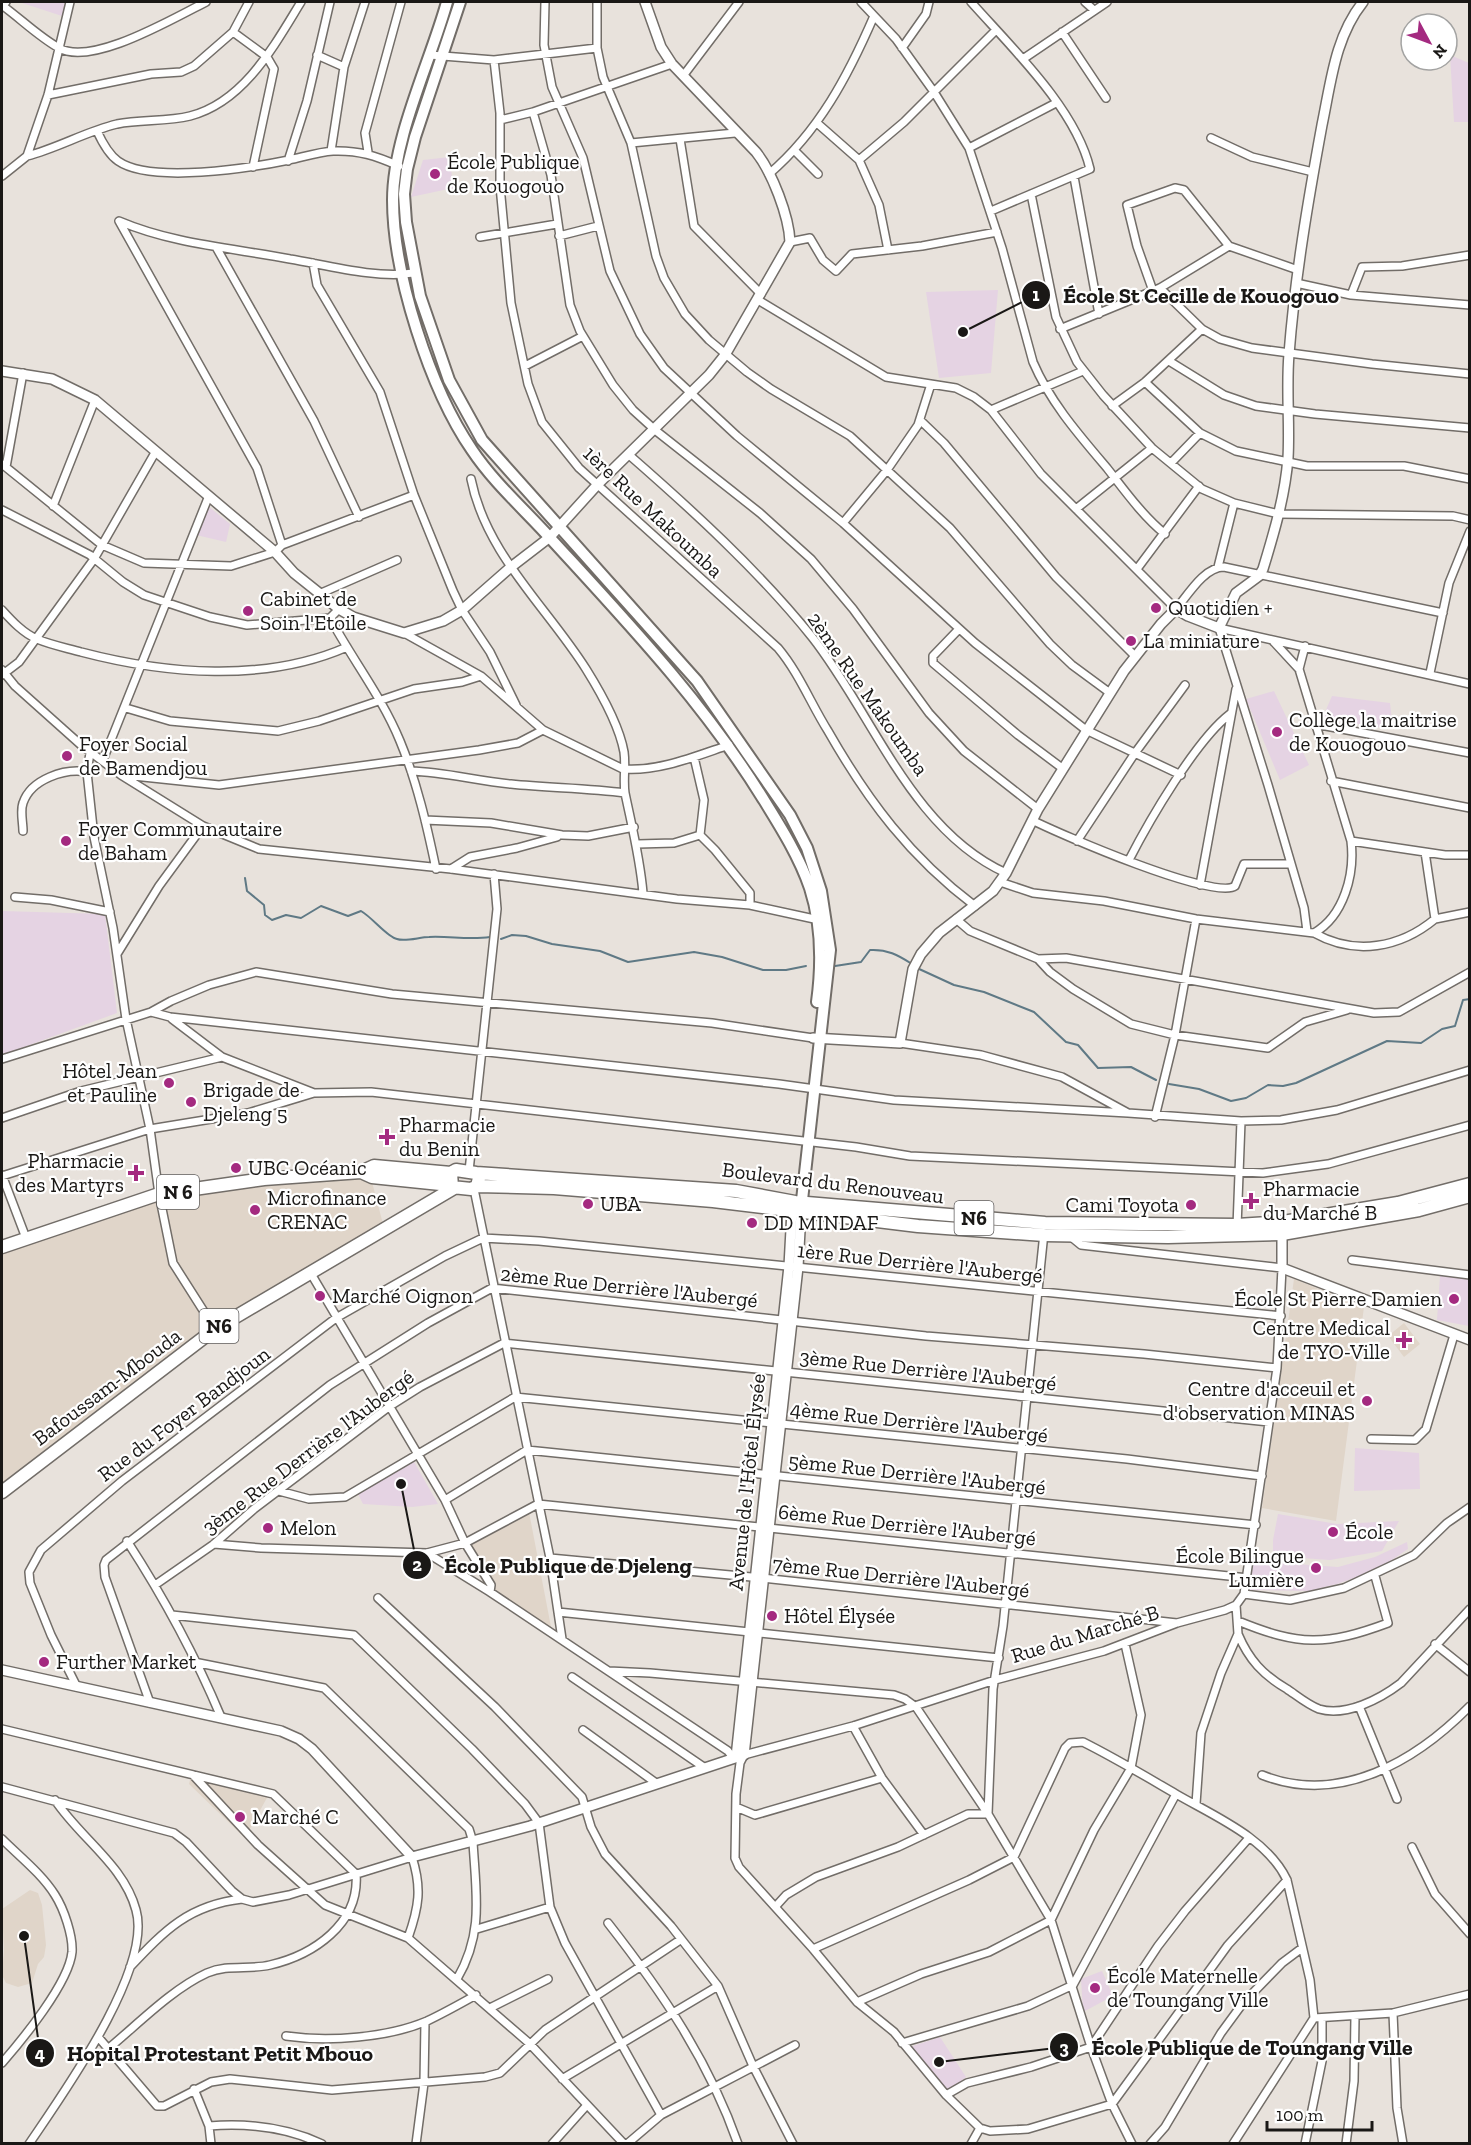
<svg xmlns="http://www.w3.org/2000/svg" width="1471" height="2145" font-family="'Zilla Slab',serif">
	<rect width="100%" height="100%" fill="#e8e2dc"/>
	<path fill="#e0d5c9" d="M344,1176L372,1182L383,1224L267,1290L231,1314L2,1486V1251L149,1203L217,1189Z
		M1294,1279L1364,1307L1336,1521L1262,1508Z
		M1404,1323L1420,1344L1404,1357L1388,1336Z
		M529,1512L551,1627L500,1599L468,1545Z
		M191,1776L269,1794L245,1838L189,1784Z
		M30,1890L38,1893L42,1905L46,1945L44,1957L38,1964L32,1983L18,1987L6,1983L2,1975L4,1950L2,1909Z"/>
	<path fill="#e5d3e3" d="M19,2H65L62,16Z
		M1450,55L1469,63V122H1454Z
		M450,157L453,188L411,197L423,160Z
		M998,290L991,373L939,378L926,292Z
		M208,506L230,524L226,542L196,535Z
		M1274,691L1309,765L1280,780L1246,699Z
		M1332,696L1390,703L1393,729L1322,719Z
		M2,911L105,914L117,1013L2,1055Z
		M1440,1276L1469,1278V1326L1437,1320Z
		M1355,1448L1419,1453L1420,1489L1354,1491Z
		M413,1460L438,1504L412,1507L363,1504L357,1492Z
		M1278,1514L1337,1524L1399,1521L1382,1551L1330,1560L1273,1556V1540Z
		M1407,1542L1408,1549L1377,1570L1337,1584L1309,1591L1250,1590L1253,1561L1338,1567L1375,1557Z
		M1102,1971L1113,1996L1083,2012L1081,1979Z
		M940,2037L966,2077L948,2092L910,2047Z"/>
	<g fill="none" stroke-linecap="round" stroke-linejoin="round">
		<path stroke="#5f7985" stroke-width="2" d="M245,878L247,891L264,905L265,915L272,920L286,915L301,918L321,906L348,916L361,911C373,918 387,937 397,939C405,942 420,937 429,937C450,936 469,940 490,937
			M501,939L512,935L526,936L552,944L600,951L628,962L694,952L722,957L763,970H786L806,966
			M835,966L861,962L870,950C887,949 898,955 912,964
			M917,968L954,985L984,992L1034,1012L1066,1042L1078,1045L1098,1068L1131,1067L1156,1080
			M1169,1084L1199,1089L1231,1101L1246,1098L1268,1085L1283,1086L1296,1083L1387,1041L1421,1043L1442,1029L1455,1026L1463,1000L1470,999"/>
		<defs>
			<path id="minor" d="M6,2L3,6C21,19 39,37 59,48C92,67 175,17 206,2
				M545,2L544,45L552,87L583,158L610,271L640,334L664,368L737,436L843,523L975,643L1086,730L1181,775
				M597,2V48L603,77L631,143L656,256L664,278L685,314L709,340L747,372L771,389L850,436L950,528L1050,644L1072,665L1110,693
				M861,2L896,39L934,92L969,148L1002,248L1033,362C1050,402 1079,435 1107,468C1125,491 1142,515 1165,534
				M971,2C1011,47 1076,109 1090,169L991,211
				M1085,2L1094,10
				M233,32L267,57L274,69L253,167
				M1062,32L1106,98
				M902,48L926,14L929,2
				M317,55L344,67
				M430,55L494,60L597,48
				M1023,59L1107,2
				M494,60L500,113V186L511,303L528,384L542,422L579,468L778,648C799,673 811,704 828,731C868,801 910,857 975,906
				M683,76L739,2
				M48,95L151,74L181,72L194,66L233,32L249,2
				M533,112L551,175L570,305L580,331L613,385L633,410L655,430L760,513L811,559L853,609L929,713L964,751L1038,809
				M500,120L533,112L672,64
				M817,123L859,160L879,205L888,250
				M97,131C102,142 108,154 118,161C151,184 250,168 289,160C303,157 319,152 333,151C359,150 376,156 399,166
				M1211,138L1252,157L1313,172
				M680,139L694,226L761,294
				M631,143L735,133
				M969,148L1056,103
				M331,151L344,67L365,2
				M795,151L818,174
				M368,152L365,133L401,2
				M27,156C58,148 87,131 117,124C141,119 166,122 190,116C244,102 274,46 301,2
				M859,160L904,122L996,30
				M288,161L307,101L330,2
				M769,174C819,131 848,76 874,16
				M2,176L27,156L48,95L70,2
				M1074,177L1099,314
				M1031,194L1056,317L1077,362L1103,395L1152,448L1202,489L1234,503L1279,514L1453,516L1470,520
				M559,236L598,226
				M480,237L557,224
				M790,242L810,238L823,260L836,271L852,254L922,246L997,232
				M216,247L314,421L359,517
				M313,263L317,285L380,392L414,495L453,591L462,610L490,652L516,705
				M1296,283L1351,295L1470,305
				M1160,288L1202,329L1220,339L1252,348L1372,364L1470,374
				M1153,291L1137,246L1127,205L1175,188L1184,190L1229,246L1298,270
				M1351,295L1362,267L1402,266L1470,255
				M758,300L886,377L956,388L974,397L991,410L1041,474L1176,609C1188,595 1204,567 1224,567L1443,613
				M1060,329L1160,288L1229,246
				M1169,361L1224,395L1256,406L1315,414L1470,428
				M525,366L583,336
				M1145,382L1200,433L1236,451L1307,466H1404L1470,479
				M1112,406L1145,382L1202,329
				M991,410L1083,371
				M920,420L944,443L1056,577L1135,656
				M628,454C691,509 759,571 812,637C873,714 911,830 1006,873
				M1171,463L1200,433
				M2,464L102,545L144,563L231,566L275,552L282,545L414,495
				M6,467L23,373
				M471,479C486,554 546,606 586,669C601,693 619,724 624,752C626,766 623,780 625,793C632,827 640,858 643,893
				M53,506L95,400
				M1076,509L1152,448
				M2,510L90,555L123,582L144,595L210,617L247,625L330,618L339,609
				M843,523L887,470L918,425L931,384
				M282,545L257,468L119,221C173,244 232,248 290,259C326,265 377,279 413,273
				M1218,567L1234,503
				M1137,569L1199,486
				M319,594L397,560
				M2,610C12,621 23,633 37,639C51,645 67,648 81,652C165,674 265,683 347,647
				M330,618C352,659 382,697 400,741C417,782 427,826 436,869
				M959,629L933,656V663L1018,735L1062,768
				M404,633L481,676L543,730L623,769C658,772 696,756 729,745
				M1299,669L1305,646
				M2,670L15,686L81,745L121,775L203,826L259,849L451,869L677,899L750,905L819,920
				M1430,673L1449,583L1470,531
				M2,675L19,662L94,559L156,451
				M126,708L170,721L278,731L319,721L414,689L462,682L481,676
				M1315,724L1470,753
				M90,753L87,772L94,837L113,928L126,1019L150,1129L159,1194L173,1263L215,1329
				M694,757L704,800L700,835
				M103,760L208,498
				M411,771C445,772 477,781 511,784C549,788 587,788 625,793
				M124,775L219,785L479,750L518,743L543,730
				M1331,781L1470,808
				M425,820L491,823L562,835L588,836L634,827
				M1032,820C1059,834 1215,901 1235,886L1244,864H1290
				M23,831C23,822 20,811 23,803C31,779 65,768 87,772
				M700,835L715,850L750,893V905
				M1077,841L1135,753L1185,685
				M1351,841L1445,855H1470
				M638,844L674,843L700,835
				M1425,852L1435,919L1470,912
				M1129,860C1149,821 1196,740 1230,714
				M451,869L470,857L517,848L557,837
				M1000,882L1033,893L1104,901L1196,919L1314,933C1344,916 1355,874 1351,841L1299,669L1273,641
				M1200,885L1236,689
				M15,897L51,900L110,912
				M956,919L970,931L1038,959L1066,958L1374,1013L1399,1012L1470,972
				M1307,931L1304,908L1268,785L1219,628L1470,684
				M1314,933C1355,956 1400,948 1435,919
				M117,954L159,886L203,826
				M1038,959L1050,972L1073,989L1131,1024L1175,1035L1268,1048L1305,1022L1347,1010
				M151,1012L170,1017L779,1084L894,1100L1128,1113
				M172,1019L222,1057L314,1093
				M900,1043L981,1055L1062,1077L1128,1113L1241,1121L1281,1120L1337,1110L1470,1070
				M2,1059L151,1012L171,1001L209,985L256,972L392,994L712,1023L813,1038
				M1155,1117L1175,1035L1196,919
				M2,1118L81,1091L222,1057
				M469,1171L497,909L494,874
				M2,1175L26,1238
				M2,1176L150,1129L248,1113L314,1093L371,1092L856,1147L910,1156L1263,1173L1328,1164L1470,1125
				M474,1189L550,1558L562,1639
				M1237,1227L1241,1121
				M1070,1236L1081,1245L1282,1268L1277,1368L1244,1594L1236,1605L1225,1610L1177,1623L1104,1651L995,1680L853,1726L744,1755L740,1763L736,1794L735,1858L739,1867L813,1949L857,2002L894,2032L946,2095L980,2128L990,2131L1028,2129L1112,2104L1228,1945L1287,1880
				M1352,1260L1470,1275
				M310,1272L445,1500L465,1543L491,1585L490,1592
				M1371,1439L1415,1440L1426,1429L1454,1335
				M279,1491L309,1499L345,1497L515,1397L1127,1459L1262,1476
				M445,1500L527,1450L1256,1525
				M127,1541C164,1598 195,1655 221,1717
				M214,1544L261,1548L427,1553L465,1543L538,1504L1248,1578
				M427,1553L490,1592L728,1751L733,1758
				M550,1558L762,1578L1177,1623
				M155,1585L214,1544L254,1509L390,1406L420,1387L504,1343L1269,1422
				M1244,1594L1290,1600L1344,1588L1414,1555L1447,1523L1470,1507
				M378,1598L495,1707L582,1797L591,1827L605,1854L671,1926L718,1986L753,2066L793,2144
				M558,1612L999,1658
				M172,1615L354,1635L472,1749L525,1804L539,1823L550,1907L565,1943L661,2115
				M1238,1621C1299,1646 1326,1646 1388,1623L1375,1576
				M1238,1634C1249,1660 1263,1675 1287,1689C1296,1695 1308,1705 1319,1709C1346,1717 1380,1699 1401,1683L1470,1609
				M1435,1644L1470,1672
				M199,1663L324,1688L469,1829L473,1842C476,1894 484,1933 457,1979
				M609,1671L650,1673L894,1695L905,1699L916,1707L988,1814L1051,1920L1091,2047L1112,2104L1132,2144
				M572,1677L705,1768
				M77,1687L51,1635L30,1583L29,1572L41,1550L122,1481L336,1318L445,1256L483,1238L539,1241L1281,1316
				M150,1703L105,1577L104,1565L106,1560L330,1385L428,1323L492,1288L926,1336L1144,1354L1277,1368
				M1359,1706L1397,1799
				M853,1726L882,1778L924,1835
				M2,1729L273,1794L356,1874C360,1924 313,1955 270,1965C249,1970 228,1964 207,1973C172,1989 138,2024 109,2048
				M583,1730L656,1783
				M193,1775L258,1845L325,1905L408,1938
				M1262,1775C1340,1806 1416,1761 1470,1706
				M2,1787L174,1833L186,1842L232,1891L242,1899L253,1902L289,1895L412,1857C422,1888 419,1907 408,1938L529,2043L624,2144
				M1196,1804L1201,1733L1221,1673L1238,1634L1236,1605
				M736,1807L755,1815L882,1778
				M2,1839C19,1856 42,1874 55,1895C64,1909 73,1936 72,1952C69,1983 22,2040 2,2063
				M1412,1847L1435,1894L1470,1934
				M776,1906L786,1895L816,1877L898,1847L968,1814H988L993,1689L1003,1626L1044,1233
				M608,1923C662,1992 709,2061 738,2144
				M477,1929L550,1907
				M813,1949L969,1880L1014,1857L1065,1748L1070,1743L1083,1742C1115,1758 1145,1776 1176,1794C1214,1816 1267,1838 1287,1880L1310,1980L1314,2018L1233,2144
				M130,1967C165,1930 189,1905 242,1899
				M857,2002L921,1974L989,1952L1051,1920L1094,1830L1131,1768L1141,1715L1125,1644
				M490,2008L548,1979
				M1393,2013L1397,2108L1403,2144
				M1314,2018L1393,2013L1470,1994
				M286,2036C328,2042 387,2038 427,2021C444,2013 460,2004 476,1995
				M99,2038L157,2106H164L211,2082L230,2079L332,2090L485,2077L500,2073L545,2030L680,1940
				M902,2043L1028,2006L1073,1985L1176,1794
				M562,2079L718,1986
				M194,2089L209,2126L211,2144
				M946,2095L967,2083L1031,2067L1091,2047L1158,1946L1185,1911L1248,1839
				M209,2126C247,2123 286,2127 322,2144
				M29,2144C62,2095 153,1969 136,1910C124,1865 80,1838 55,1800
				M416,2144L424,2083L425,2022
				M552,2144L587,2105
				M627,2144L661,2115L795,2045
				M971,2144L980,2128
				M1150,2144L1165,2127L1221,2033L1243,2003L1282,1963L1302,1948
				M1305,2144L1322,2061V2020
				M1346,2144L1354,2081L1355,2017"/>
			<path id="tertiary" d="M2,371L52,379L95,400L275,552L294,573L339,609L353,617L404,633L443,621L462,610L511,567L550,537L598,484L709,375L725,355L790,242C789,216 772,172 756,152L672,64L661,47L645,2
				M813,1038L900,1043L913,969L921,954L939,933L993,891L1006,873L1038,809L1124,671L1161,624L1176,609L1188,616L1219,628L1236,593L1259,576L1263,569C1274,533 1285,496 1288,458C1290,424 1286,389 1289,354C1295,277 1308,201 1322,125C1331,82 1335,37 1363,2
				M1282,1229V1268L1470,1340
				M2,1670L281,1731L299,1739L312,1749L412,1857L530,1826L744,1755L798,1267L801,1212
				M736,1757L789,1266L792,1211"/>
			<path id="primary" d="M447,2C430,63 393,137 393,200C393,274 430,389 472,450C494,483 525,510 552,540C627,622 703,702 762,797C780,826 799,856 810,888C822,925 822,965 817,1002
				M460,2L415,137L407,169L404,194L406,222L420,296L449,380L482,440L697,681L790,815L807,848L821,891L830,950L801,1209"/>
			<path id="trunk" d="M456,1170L476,1173L479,1178L477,1186L471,1189L452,1187L451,1173Z
				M361,1172L372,1177L450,1185
				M476,1173L736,1191L795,1202L1045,1223L1237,1225L1283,1222L1398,1203L1470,1184
				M477,1186L554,1188L713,1201L918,1226L1044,1235L1168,1237L1282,1234L1419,1210L1470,1196
				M2,1247L159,1194L264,1179L361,1172L374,1166L451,1173
				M2,1492L215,1329L454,1188"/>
		</defs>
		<use href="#minor" stroke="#726d68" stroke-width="10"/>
		<use href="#tertiary" stroke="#726d68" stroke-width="12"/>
		<use href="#primary" stroke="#726d68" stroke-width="14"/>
		<use href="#trunk" stroke="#726d68" stroke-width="15"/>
		<use href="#minor" stroke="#fff" stroke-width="7"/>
		<use href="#tertiary" stroke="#fff" stroke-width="9"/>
		<use href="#primary" stroke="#fff" stroke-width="10"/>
		<use href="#trunk" stroke="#fff" stroke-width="12"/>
	</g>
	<g fill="#a42a80" stroke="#fff" stroke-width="2">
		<circle cx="435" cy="174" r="6"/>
		<circle cx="1156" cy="608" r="6"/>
		<circle cx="248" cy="611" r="6"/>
		<circle cx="1131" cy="641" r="6"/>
		<circle cx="1277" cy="732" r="6"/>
		<circle cx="67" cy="756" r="6"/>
		<circle cx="66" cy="841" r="6"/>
		<circle cx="169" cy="1083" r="6"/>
		<circle cx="191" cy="1102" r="6"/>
		<path d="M384 1128h6v6h6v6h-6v6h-6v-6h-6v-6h6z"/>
		<circle cx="236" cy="1168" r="6"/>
		<path d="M133 1164h6v6h6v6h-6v6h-6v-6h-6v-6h6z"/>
		<path d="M1248 1192h6v6h6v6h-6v6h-6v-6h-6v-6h6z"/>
		<circle cx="588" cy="1204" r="6"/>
		<circle cx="1191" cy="1205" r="6"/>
		<circle cx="255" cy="1210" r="6"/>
		<circle cx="752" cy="1223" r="6"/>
		<circle cx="320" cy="1296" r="6"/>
		<circle cx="1454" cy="1299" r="6"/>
		<path d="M1401 1331h6v6h6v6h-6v6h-6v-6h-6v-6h6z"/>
		<circle cx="1367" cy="1401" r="6"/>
		<circle cx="268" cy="1528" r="6"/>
		<circle cx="1333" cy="1532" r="6"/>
		<circle cx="1316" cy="1568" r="6"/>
		<circle cx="772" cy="1616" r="6"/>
		<circle cx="44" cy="1662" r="6"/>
		<circle cx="240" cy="1817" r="6"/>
		<circle cx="1095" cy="1988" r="6"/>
	</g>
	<g text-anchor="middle" stroke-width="4.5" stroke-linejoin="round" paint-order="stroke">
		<g fill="#fff" stroke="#5f5d5c" stroke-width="1.5">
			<rect x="157" y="1175" width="42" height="34" rx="4.5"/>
			<rect x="954.5" y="1201" width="39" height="34" rx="4.5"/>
			<rect x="199.5" y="1309" width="39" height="34" rx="4.5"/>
		</g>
		<g font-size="20" font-weight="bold" fill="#1a1816">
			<text x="178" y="1199">N 6</text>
			<text x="974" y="1225">N6</text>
			<text x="219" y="1333">N6</text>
		</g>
		<g font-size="21" fill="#1a1816" stroke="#fff" text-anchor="start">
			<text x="447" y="169">École Publique<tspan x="447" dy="24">de Kouogouo</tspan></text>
			<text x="260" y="606">Cabinet de<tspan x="260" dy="24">Soin l'Etoile</tspan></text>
			<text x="1168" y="615">Quotidien +</text>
			<text x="1143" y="648">La miniature</text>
			<text x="1289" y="727">Collège la maitrise<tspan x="1289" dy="24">de Kouogouo</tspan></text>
			<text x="79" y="751">Foyer Social<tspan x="79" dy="24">de Bamendjou</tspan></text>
			<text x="78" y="836">Foyer Communautaire<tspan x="78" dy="24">de Baham</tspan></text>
			<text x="157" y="1078" text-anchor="end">Hôtel Jean<tspan x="157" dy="24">et Pauline</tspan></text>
			<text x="203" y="1097">Brigade de<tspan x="203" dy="24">Djeleng 5</tspan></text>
			<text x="399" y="1132">Pharmacie<tspan x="399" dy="24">du Benin</tspan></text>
			<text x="124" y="1168" text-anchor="end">Pharmacie<tspan x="124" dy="24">des Martyrs</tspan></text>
			<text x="248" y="1175">UBC Océanic</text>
			<text x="1263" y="1196">Pharmacie<tspan x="1263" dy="24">du Marché B</tspan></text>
			<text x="267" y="1205">Microfinance<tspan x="267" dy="24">CRENAC</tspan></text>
			<text x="600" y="1211">UBA</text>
			<text x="1179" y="1212" text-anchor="end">Cami Toyota</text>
			<text x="764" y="1230">DD MINDAF</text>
			<text x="332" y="1303">Marché Oignon</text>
			<text x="1442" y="1306" text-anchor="end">École St Pierre Damien</text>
			<text x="1390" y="1335" text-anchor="end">Centre Medical<tspan x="1390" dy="24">de TYO-Ville</tspan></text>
			<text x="1355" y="1396" text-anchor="end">Centre d'acceuil et<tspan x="1355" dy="24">d'observation MINAS</tspan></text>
			<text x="280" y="1535">Melon</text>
			<text x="1345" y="1539">École</text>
			<text x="1304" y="1563" text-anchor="end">École Bilingue<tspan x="1304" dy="24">Lumière</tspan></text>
			<text x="784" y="1623">Hôtel Élysée</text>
			<text x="56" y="1669">Further Market</text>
			<text x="252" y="1824">Marché C</text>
			<text x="1107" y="1983">École Maternelle<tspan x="1107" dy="24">de Toungang Ville</tspan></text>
		</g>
		<g font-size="21" fill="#1a1816" stroke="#fff">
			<text transform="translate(653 512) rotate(43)" y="7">1ère Rue Makoumba</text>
			<text transform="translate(868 694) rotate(55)" y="7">2ème Rue Makoumba</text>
			<text transform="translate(833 1183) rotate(7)" y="7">Boulevard du Renouveau</text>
			<text transform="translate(920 1263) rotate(6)" y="7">1ère Rue Derrière l'Aubergé</text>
			<text transform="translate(629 1287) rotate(6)" y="7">2ème Rue Derrière l'Aubergé</text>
			<text transform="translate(928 1370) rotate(6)" y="7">3ème Rue Derrière l'Aubergé</text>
			<text transform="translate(107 1387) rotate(-37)" y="7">Bafoussam-Mbouda</text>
			<text transform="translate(184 1414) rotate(-37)" y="7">Rue du Foyer Bandjoun</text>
			<text transform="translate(919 1422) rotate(6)" y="7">4ème Rue Derrière l'Aubergé</text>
			<text transform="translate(308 1452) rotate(-37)" y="7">3ème Rue Derrière l'Aubergé</text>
			<text transform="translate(917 1474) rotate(6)" y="7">5ème Rue Derrière l'Aubergé</text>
			<text transform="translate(747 1482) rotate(-84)" y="7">Avenue de l'Hôtel Élysée</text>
			<text transform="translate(907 1525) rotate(6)" y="7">6ème Rue Derrière l'Aubergé</text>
			<text transform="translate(901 1577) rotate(6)" y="7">7ème Rue Derrière l'Aubergé</text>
			<text transform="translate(1085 1634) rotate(-17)" y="7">Rue du Marché B</text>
		</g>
	</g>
	<path fill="none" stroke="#1a1816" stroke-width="2" d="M963 332L1036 295M401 1484L417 1565M939 2062L1064 2047M24 1936L40 2053"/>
	<g fill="#1a1816" stroke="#fff" stroke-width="2">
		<circle cx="963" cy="332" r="6"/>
		<circle cx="401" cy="1484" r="6"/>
		<circle cx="939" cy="2062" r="6"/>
		<circle cx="24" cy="1936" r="6"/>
		<circle cx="1036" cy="295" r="15"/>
		<circle cx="417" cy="1565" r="15"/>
		<circle cx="1064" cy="2047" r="15"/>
		<circle cx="40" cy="2053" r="15"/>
	</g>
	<g font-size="18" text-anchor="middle" font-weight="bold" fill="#fff">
		<text x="1036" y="301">1</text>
		<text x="417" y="1571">2</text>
		<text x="1064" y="2054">3</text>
		<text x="40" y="2060">4</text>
	</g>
	<g font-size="22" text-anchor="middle" font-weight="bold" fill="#1a1816" stroke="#fff" stroke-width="4.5" stroke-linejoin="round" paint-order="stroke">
		<text x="1201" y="303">École St Cecille de Kouogouo</text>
		<text x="568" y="1573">École Publique de Djeleng</text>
		<text x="1252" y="2055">École Publique de Toungang Ville</text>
		<text x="220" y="2061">Hopital Protestant Petit Mbouo</text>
	</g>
	<rect width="1471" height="2145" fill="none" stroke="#1a1816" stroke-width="6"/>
	<g transform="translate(1429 42) rotate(131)"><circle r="28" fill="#ffffff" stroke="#a3a3a2" stroke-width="1.5"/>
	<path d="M0-4.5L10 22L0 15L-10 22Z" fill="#a42a80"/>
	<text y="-9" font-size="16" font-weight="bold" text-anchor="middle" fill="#1a1816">N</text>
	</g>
	<path d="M1267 2121v9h105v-9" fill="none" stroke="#1a1816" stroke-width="3"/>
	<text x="1276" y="2121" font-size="18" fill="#1a1816" stroke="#ffffff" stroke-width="4.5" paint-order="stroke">100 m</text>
</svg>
